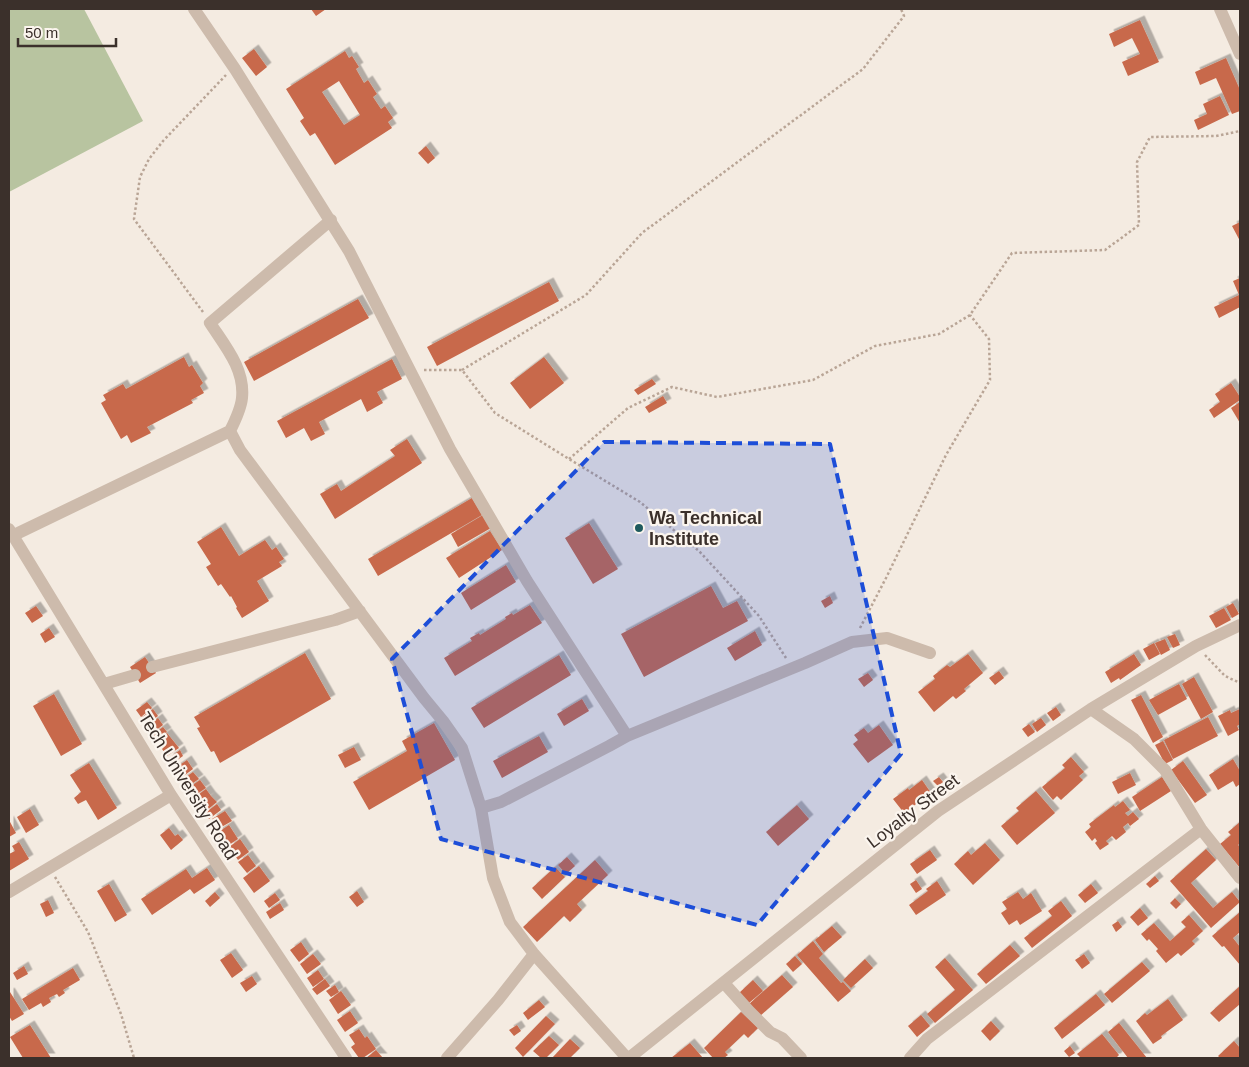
<svg xmlns="http://www.w3.org/2000/svg" width="1249" height="1067" font-family="Helvetica,sans-serif">
	<defs>
		<filter id="shadow"><feDropShadow dx="4.5" dy="-4.5" stdDeviation="0" flood-color="#0004"/></filter>
	</defs>
	<rect width="100%" height="100%" fill="#f4ebe1"/>
	<path fill="#b8c4a0" d="M9,9H84L143,121L9,192Z"/>
	<path fill="#c8694b" fill-rule="evenodd" filter="url(#shadow)" d="M311,9H326L316,16Z
		M1140,20L1159,62L1128,76L1122,62L1140,54L1132,38L1114,47L1109,34Z
		M254,49L267,67L256,76L242,58Z
		M345,51L349,58L352,56L359,67L356,69L364,83L368,80L377,94L373,97L381,109L385,106L393,118L388,122L392,128L335,165L315,133L310,136L300,121L304,118L286,89ZM339,81L360,115L344,125L322,92Z
		M1226,58L1240,90V111L1232,114L1216,78L1200,85L1195,72Z
		M1220,96L1229,115L1198,130L1194,120L1207,114L1203,104Z
		M426,146L435,158L428,164L418,153Z
		M1240,222V241L1232,226Z
		M1240,278V307L1219,318L1214,307L1239,295L1233,281Z
		M549,282L559,301L437,366L427,347Z
		M358,299L369,318L254,381L244,362Z
		M184,357L189,367L192,365L203,383L200,386L204,393L191,400L193,403L147,427L151,433L131,443L127,435L121,439L101,403L106,400L103,395L123,384L126,389Z
		M544,357L564,383L530,409L510,383Z
		M392,359L402,379L377,392L383,403L367,412L361,399L319,422L325,434L311,441L304,428L286,438L277,421Z
		M652,379L656,384L638,395L634,390Z
		M1231,383L1240,397V400L1214,418L1209,410L1220,402L1215,394Z
		M663,396L667,403L649,413L645,407Z
		M1240,402V423L1231,408Z
		M407,439L422,463L335,519L320,494L337,484L341,491L395,456L390,450Z
		M472,498L482,515L378,576L368,559Z
		M483,515L491,528L458,547L451,534Z
		M589,523L618,569L593,584L565,538Z
		M221,527L239,556L265,540L272,550L276,547L284,559L279,562L282,566L257,581L269,601L242,618L236,608L237,607L231,596L230,597L221,584L218,586L206,567L211,564L197,542Z
		M490,531L502,550L459,578L446,558Z
		M506,565L516,582L471,610L461,593Z
		M711,586L723,608L737,601L748,621L644,677L621,634Z
		M830,596L833,603L825,608L821,601Z
		M1233,603L1239,614L1232,618L1226,607Z
		M530,605L542,623L455,676L444,658L472,641L470,638L479,633L480,635L506,619L505,617L512,613L513,615Z
		M36,606L43,616L32,623L25,613Z
		M1224,608L1231,620L1216,628L1209,616Z
		M49,628L55,637L45,643L40,634Z
		M755,631L762,645L735,661L727,648Z
		M1175,634L1180,645L1173,648L1167,637Z
		M1165,639L1170,650L1161,655L1155,643Z
		M1154,643L1160,654L1149,660L1143,649Z
		M305,653L331,699L220,763L214,751L211,752L197,728L200,727L194,717Z
		M968,654L983,673L964,689L966,691L956,699L953,696L934,712L918,692L935,679L933,676L947,665L950,667Z
		M1134,654L1141,665L1120,680L1119,678L1111,683L1105,672Z
		M559,655L571,675L484,728L471,708Z
		M145,657L156,673L140,683L130,667Z
		M999,671L1004,678L995,685L989,678Z
		M868,673L873,680L864,687L858,679Z
		M1194,677L1213,712L1201,719L1182,684Z
		M1179,684L1187,699L1158,715L1149,700Z
		M54,694L82,744L61,756L33,706Z
		M1141,695L1163,737L1153,743L1131,700Z
		M582,699L589,711L564,726L557,714Z
		M147,702L152,708L141,717L136,710Z
		M1056,707L1061,715L1053,721L1047,713Z
		M153,709L158,716L147,724L142,717Z
		M1240,709V724L1237,726L1239,730L1228,736L1218,716L1230,710L1231,713Z
		M1208,717L1218,736L1173,759L1164,740Z
		M158,718L163,725L151,734L146,727Z
		M1041,718L1046,725L1037,732L1032,724Z
		M434,723L455,760L369,810L353,782L407,751L402,741Z
		M1029,724L1035,732L1028,737L1022,729Z
		M879,725L893,745L868,763L853,744L858,740L854,735L864,728L868,733Z
		M163,727L167,732L156,740L152,735Z
		M167,733L179,748L167,756L162,749L167,744L161,748L156,741Z
		M539,736L548,752L502,778L493,761Z
		M1163,741L1173,760L1165,764L1155,745Z
		M354,747L361,760L345,768L338,755Z
		M180,750L183,756L173,763L169,758Z
		M1071,757L1084,772L1079,776L1083,780L1061,800L1057,796L1053,800L1042,787L1065,768L1062,765Z
		M1233,759L1240,771V784L1236,787L1233,781L1218,790L1209,775Z
		M187,760L193,769L181,778L174,769Z
		M1183,761L1207,795L1195,803L1171,770Z
		M89,763L117,808L98,820L86,800L78,804L74,798L81,792L70,775Z
		M193,772L199,779L187,787L182,780Z
		M1130,773L1136,785L1118,794L1112,782Z
		M939,777L943,782L938,786L933,781Z
		M1162,777L1171,791L1140,811L1132,797Z
		M200,780L206,788L194,796L188,788Z
		M922,780L931,793L904,813L893,799L908,788L909,790Z
		M206,789L211,796L200,804L195,797Z
		M1036,791L1055,813L1017,845L1001,826L1019,811L1016,808Z
		M211,796L217,802L206,811L201,804Z
		M1123,801L1130,810L1125,813L1128,816L1133,812L1139,819L1130,826L1128,823L1123,827L1126,832L1116,840L1112,836L1106,841L1109,844L1100,850L1095,843L1097,841L1095,838L1092,841L1085,832L1091,827L1089,824L1114,805L1115,807Z
		M217,804L221,810L209,819L205,813Z
		M797,805L809,819L778,846L766,832Z
		M30,809L39,825L26,833L17,817Z
		M225,811L232,821L218,829L212,819Z
		M9,820L16,833L9,837Z
		M1240,822V843L1238,845L1240,847V868L1220,844L1231,835L1228,832Z
		M229,825L238,839L226,847L217,833Z
		M169,828L175,836L178,834L183,840L171,850L160,835Z
		M240,839L249,852L238,860L229,847Z
		M19,842L29,859L9,871V854L15,851L12,846Z
		M985,843L1000,860L973,885L954,864L968,851L971,855Z
		M1206,849L1216,860L1191,883L1213,908L1232,892L1240,902L1211,928L1170,881Z
		M930,850L937,860L917,874L910,864Z
		M248,855L256,866L247,873L238,862Z
		M567,857L575,866L566,874L558,865Z
		M595,860L608,875L577,904L582,910L570,922L564,916L537,942L523,927Z
		M259,866L270,881L254,893L243,878Z
		M555,867L565,877L542,899L532,888Z
		M207,868L215,880L194,894L190,889L152,915L141,899L186,869L192,878Z
		M1155,876L1159,881L1150,888L1146,884Z
		M916,880L922,889L916,893L910,884Z
		M937,881L946,895L916,915L909,905L928,891L926,889Z
		M109,884L127,915L115,922L97,891Z
		M1091,884L1098,893L1085,903L1078,895Z
		M357,891L364,902L357,907L349,897Z
		M215,892L220,898L210,907L205,901Z
		M1018,892L1023,899L1031,893L1042,911L1020,925L1017,920L1009,925L1001,913L1007,909L1002,902Z
		M275,893L280,900L269,908L264,901Z
		M1175,898L1181,904L1176,909L1170,903Z
		M48,900L54,913L46,917L40,904Z
		M1061,901L1072,916L1032,948L1024,938L1052,916L1048,911Z
		M280,903L284,910L270,919L266,912Z
		M1140,908L1148,918L1138,926L1130,917Z
		M1240,912V932L1233,938L1240,947V965L1224,946L1222,947L1212,936Z
		M1189,915L1203,931L1192,941L1195,944L1181,956L1178,953L1166,963L1156,951L1158,949L1149,939L1147,941L1141,934L1154,923L1170,941L1186,927L1181,922Z
		M1118,921L1122,927L1116,932L1112,925Z
		M832,926L842,937L824,952L815,940Z
		M813,941L823,954L819,958L841,983L843,982L851,991L838,1002L797,955Z
		M301,942L309,954L299,962L290,950Z
		M1010,945L1020,956L986,984L977,974Z
		M231,953L243,970L232,978L220,960Z
		M313,954L321,964L307,974L300,964Z
		M1084,954L1090,963L1082,969L1075,960Z
		M795,956L802,964L793,972L786,964Z
		M945,958L973,990L935,1023L927,1014L955,990L935,967Z
		M865,959L873,968L851,988L843,980Z
		M1142,962L1150,971L1112,1003L1104,994Z
		M24,966L28,974L17,980L13,973Z
		M73,968L80,980L63,990L65,993L59,997L57,994L49,998L51,1002L43,1007L41,1003L29,1010L22,999Z
		M318,970L324,979L313,987L307,978Z
		M782,975L793,987L760,1016L749,1004Z
		M252,976L257,984L246,992L240,983Z
		M325,979L330,986L317,995L312,989Z
		M753,980L763,991L749,1003L739,993Z
		M335,985L339,992L331,997L326,991Z
		M1240,986V1004L1219,1022L1210,1013Z
		M341,991L351,1005L338,1014L329,1000Z
		M10,992L24,1014L12,1021L9,1016V993Z
		M1096,994L1105,1005L1062,1039L1054,1028Z
		M1168,999L1183,1020L1161,1036L1162,1038L1153,1044L1136,1021L1145,1013L1147,1015Z
		M539,1000L545,1007L528,1020L523,1013Z
		M350,1011L358,1023L345,1032L337,1020Z
		M741,1012L758,1028L748,1038L744,1034L725,1052L728,1055L724,1058H713L704,1048Z
		M921,1015L930,1026L917,1037L908,1026Z
		M546,1016L555,1024L523,1057L515,1048Z
		M991,1021L1000,1031L990,1041L981,1031Z
		M1119,1023L1147,1058H1128L1108,1032Z
		M30,1025L51,1058H23L10,1037Z
		M517,1025L521,1031L514,1036L509,1030Z
		M359,1029L365,1038L367,1036L376,1049L363,1058H359L351,1047L355,1044L349,1035Z
		M1102,1034L1119,1055L1116,1058H1081L1077,1054Z
		M549,1036L559,1045L546,1058H541L533,1051Z
		M570,1039L580,1048L570,1058H552Z
		M1234,1041L1240,1048V1053L1239,1054L1240,1058H1220L1218,1056Z
		M690,1043L703,1058H671Z
		M1070,1046L1075,1053L1069,1057L1064,1051Z
		M376,1050L383,1058H366Z"/>
	<g fill="none" stroke-linecap="round" stroke-linejoin="round">
		<path stroke="#b9a596" stroke-width="2.5" stroke-dasharray="2.5 2.5" stroke-linecap="butt" d="M203,312L134,219L140,177L149,159L163,141L226,75
			M424,370H462L495,413L569,459L640,502L699,551L759,616L786,658
			M462,370L586,295L642,233L863,69L904,16L901,9
			M569,459L628,408L672,387L717,397L813,380L875,346L939,334L970,315L1012,253L1105,250L1139,225L1137,162L1150,137L1216,136L1240,131
			M860,628L886,578L946,455L990,380L989,339L970,315
			M1205,655L1225,676L1240,683
			M55,877L88,932L121,1014L134,1058"/>
		<path stroke="#cdbbac" stroke-width="12" d="M194,9L235,69L349,251L450,449L527,581L627,736L609,746L501,802L481,808
			M1220,9L1240,54
			M230,431L240,450L424,698L443,721L462,748L481,808L493,878L510,922L534,954L627,1058
			M9,529L171,795L346,1058
			M12,536L230,431C235,421 241,409 242,398C245,369 225,346 210,323L331,220
			M152,667L335,620L360,611
			M104,684L135,675
			M1091,709L1134,739L1165,770L1201,829L1240,878
			M627,736L805,663L852,642L887,638L930,653
			M9,892L171,795
			M724,983L749,1011L770,1032L782,1038L801,1058
			M447,1058L498,1000L534,954
			M629,1058L938,811L1091,709L1196,646L1240,625
			M910,1058L927,1039L1201,829"/>
	</g>
	<path fill="#1d4ed8" fill-opacity="0.2" stroke="#1d4ed8" stroke-width="4" stroke-dasharray="10 6" stroke-linejoin="round" d="M604,442L830,444L901,754L757,925L441,839L392,659Z"/>
	<circle fill="#1f5a5e" stroke="#fbf5ee" stroke-width="2" cx="639" cy="528" r="5"/>
	<g text-anchor="middle" stroke-width="4.5" stroke-linejoin="round" paint-order="stroke">
		<g font-size="18" font-weight="bold" fill="#3b302b" stroke="#fbf5ee" text-anchor="start">
			<text x="649" y="524">Wa Technical<tspan x="649" dy="21">Institute</tspan></text>
		</g>
		<g font-size="18" fill="#3b302b" stroke="#fbf5ee">
			<text transform="translate(188 786) rotate(58)" y="6">Tech University Road</text>
			<text transform="translate(913 811) rotate(-37)" y="6">Loyalty Street</text>
		</g>
	</g>
	<rect width="1249" height="1067" fill="none" stroke="#3b302b" stroke-width="20"/>
	<path d="M18 38v8h98v-8" fill="none" stroke="#3b302b" stroke-width="2.5"/>
	<text x="25" y="38" font-size="15" fill="#3b302b" stroke="#fbf5ee" stroke-width="4" paint-order="stroke">50 m</text>
</svg>
